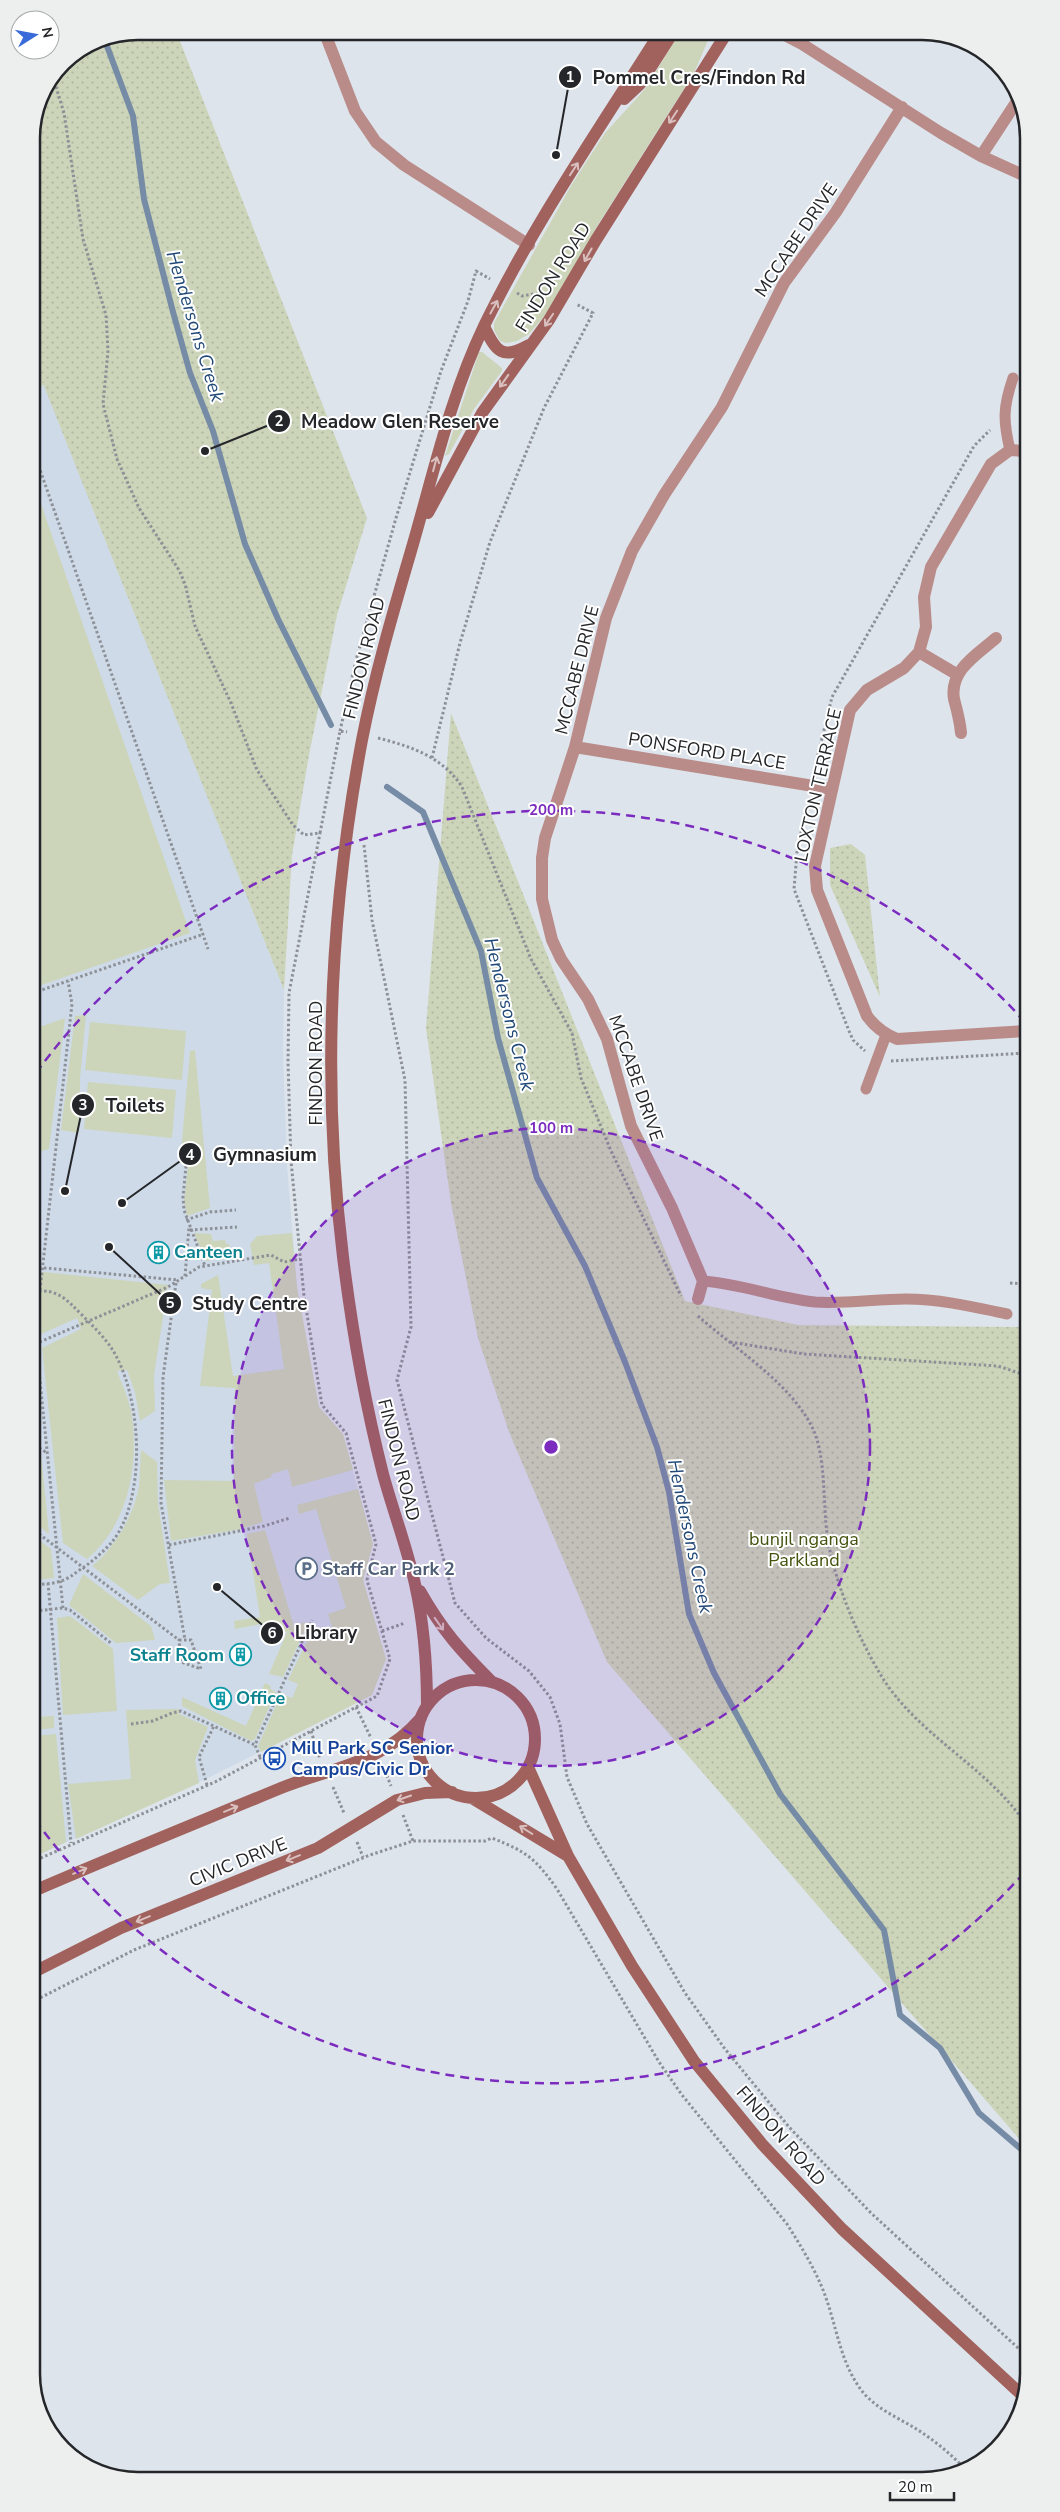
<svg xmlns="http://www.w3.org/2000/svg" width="1060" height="2512" font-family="'Nunito Sans',sans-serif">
	<defs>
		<pattern id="park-dots" width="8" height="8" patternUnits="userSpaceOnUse" patternTransform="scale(1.25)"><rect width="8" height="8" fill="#ccd5b9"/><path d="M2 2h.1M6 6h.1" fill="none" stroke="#afb79f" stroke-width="1.8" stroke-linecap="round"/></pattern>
	</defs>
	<rect width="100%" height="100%" fill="#dee4ec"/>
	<path fill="#cedae8" d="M44,385L284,990L283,1055L287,1165L297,1287L318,1406L343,1434L373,1544L363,1580L386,1659L372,1695L210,1777L36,1856L32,390Z"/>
	<path fill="#ccd5b9" d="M681,31H712L694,73L599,223L548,312L529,334L517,341L506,343L500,341L494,330V323L572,184L605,133L645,89Z
		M479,352H482L502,368V371L474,409L449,454L445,456Z
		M32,356L44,385L32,390Z
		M32,478L190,933L33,988Z
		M86,1015L80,1079L79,1133L61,1130L75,1016Z
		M65,1018L49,1149L34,1153V1029Z
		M90,1022L186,1031L182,1080L85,1070Z
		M195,1050L210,1208L187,1216L184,1201L188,1165L180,1163L190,1051Z
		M88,1082L176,1090L172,1138L84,1129Z
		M194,1233L211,1234L213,1241L225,1240L226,1244H229L231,1256L206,1261Z
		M292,1233L297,1287L319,1407L343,1434L353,1470L292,1487L288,1469L272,1474L271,1477L254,1484L263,1522L241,1529L171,1541L164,1480L234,1481L235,1388L200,1386L212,1290L201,1288V1284L218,1275L233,1376L284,1369L269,1263L254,1265L250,1244L257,1236Z
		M34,1271L168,1285L154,1375L155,1411L140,1421L135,1392L127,1370L117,1371C122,1384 128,1397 131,1411C140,1463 129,1524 87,1559L63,1543L42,1348L81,1329L77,1318L41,1334Z
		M35,1447L41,1453L49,1534L35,1523Z
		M141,1450L157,1462L158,1503L170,1583L160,1584L138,1600L92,1566C115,1548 134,1515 139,1486C140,1474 140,1462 141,1450Z
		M358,1489L373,1544L363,1580L386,1659L372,1695L261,1752L258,1746L281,1694L292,1698L298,1684L288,1680L307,1641L334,1633L328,1614L346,1608L316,1509L299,1514L297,1505Z
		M265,1530L294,1626L305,1622L306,1628L283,1677L269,1674L287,1632L266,1623L235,1629L234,1621L260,1617L247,1534Z
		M35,1537L51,1549L54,1578L35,1580Z
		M83,1574L151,1626L155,1640L116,1643L69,1605Z
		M70,1616L113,1649L117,1711L63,1715L57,1618Z
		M265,1683L271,1686L270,1689L276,1692L255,1739L251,1741L182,1706V1697L246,1726Z
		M179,1709V1714L208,1727L195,1760L199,1783L76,1839L68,1784L131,1779L126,1710Z
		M54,1716V1728L35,1730V1717Z
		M56,1734L66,1842L36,1856L35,1736Z"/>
	<path fill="url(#park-dots)" d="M138,31H176L367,518L337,615L309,755L292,855L284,990L32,356L31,131L39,97L63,62L97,39Z
		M451,713L685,1301L798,1325L1026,1327L1028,2149L607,1662L509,1432L478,1338L451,1203L426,1028Z
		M851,844L865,855L880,997L830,885V848Z"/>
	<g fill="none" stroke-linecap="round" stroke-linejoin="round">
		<path stroke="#768ca6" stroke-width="6" d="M104,38L133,116L144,199L173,312L190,373L213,431L245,544L278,619L331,725
			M387,787L423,812L481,951L498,1038L537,1178L585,1266L625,1362L657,1447L669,1492L689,1614L714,1673L780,1794L884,1930L900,2015L940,2048L979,2113L1028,2155"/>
		<path stroke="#8d9197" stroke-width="3" stroke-dasharray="2.5 2.5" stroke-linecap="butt" d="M53,77L64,113L83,239L106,315L108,351L103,404L117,459L139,508L179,570L185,584L195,626L231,703L257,770L293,825L304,835L320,833L340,731L347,732
			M517,293L522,296L545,292
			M32,447L208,949
			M340,731L356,660L396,518L441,371L468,301L476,271L490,279
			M378,738C410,746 443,757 462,787L531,959L572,1033L581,1078L611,1151L681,1296
			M432,758L460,643L490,542L544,408L593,313L576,304
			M817,769L815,767L832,697L974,446L990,430
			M811,804L806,809L797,852L794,889L849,1031L853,1040L865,1051
			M364,845L372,920L405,1080L411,1327L397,1380L455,1603L486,1638L529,1671L550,1697L560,1724L567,1777L587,1824L685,1993L725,2049L789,2127L871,2213L1029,2358
			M33,993L204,934
			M891,1061L1026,1053
			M186,1166L183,1197L184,1210L205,1266
			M186,1220L210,1212L236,1210
			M190,1230L237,1227
			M34,1267L178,1280
			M185,1276L189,1227
			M176,1283L163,1377L161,1503L185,1640
			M1010,1283L1026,1284
			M40,1290L72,1004L68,981
			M34,1291C58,1289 66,1299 82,1315C92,1325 102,1335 110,1346C142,1392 148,1497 112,1542C103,1552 92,1562 81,1569C74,1574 68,1579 61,1581C53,1584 43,1584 35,1585
			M698,1316C735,1349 791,1383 813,1429C826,1457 823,1503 827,1534C833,1578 856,1633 879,1672C915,1735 987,1765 1027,1826
			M34,1322L63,1608
			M730,1342L804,1354L998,1366L1022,1374L1026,1379
			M35,1344L168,1287L199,1267L271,1255L284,1262L300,1259
			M35,1445L47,1453
			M35,1531L179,1640
			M169,1545L264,1526L290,1518
			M48,1583L71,1843
			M35,1611L63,1608L70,1610L112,1644
			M382,1631L405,1623
			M179,1640H191L201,1669L181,1662Z
			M356,1707L371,1738
			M131,1724L153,1721L172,1713L181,1711L255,1745
			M311,1731L320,1759
			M260,1757L255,1745L312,1620
			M383,1766L391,1786
			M207,1785L199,1757L214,1726
			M333,1787L344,1813
			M403,1815L413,1841
			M357,1842L363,1857
			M36,1860L215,1782L377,1696L390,1659L367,1580L376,1544L346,1433L322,1405L304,1296L291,1161L288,1062L289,993L320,833
			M36,2000L134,1950L370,1855L413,1841H485L492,1838C527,1852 535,1858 557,1889L659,2062L682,2095L787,2224C802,2248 817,2272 826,2298C837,2329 841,2364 862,2391C876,2409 899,2418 918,2430C935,2441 951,2454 965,2469"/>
		<path stroke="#b98c89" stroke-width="11" d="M1010,450C1003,421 1003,407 1013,378
			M866,1089L886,1035
			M703,1281C742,1284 777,1298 815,1302C846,1304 875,1299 906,1299C940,1299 974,1307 1007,1314"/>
		<path stroke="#b98c89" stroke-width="12" d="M324,31L355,111L376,142L404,165L529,245
			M777,31L802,44L941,133L981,156L1023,175
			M981,156L1019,98
			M1024,451L1010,450L991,464L931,567L924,597L926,627L919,652L904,668L867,690L850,710L815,866L817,890L867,1016C875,1027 884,1034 897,1039L1025,1031
			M919,652L958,675
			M961,733C960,721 957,710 954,699C949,670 978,654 996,638
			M575,747L832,789
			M698,1299L703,1281L672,1208L631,1126L607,1039L588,999L561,959L552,940L542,899V858L545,838L575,747L606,618L632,551L664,495L722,407L784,283L836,212L902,107"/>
		<path stroke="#a1625e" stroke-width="12" d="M624,99L640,84L674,31
			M484,326C496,352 502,360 529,345
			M428,513L482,413L549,320L596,240L728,31
			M420,1591C442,1630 460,1650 492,1682
			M417 1739a59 59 0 1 1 118 0a59 59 0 1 1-118 0Z
			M427,1706C427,1666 424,1624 415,1584C407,1547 393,1511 383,1474C365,1403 352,1330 343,1257C322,1086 330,910 362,740C375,673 394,609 413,544C434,471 451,395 484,326C534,223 600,128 661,31
			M528,1767L568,1856L632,1966L694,2061L762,2144L842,2229L1022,2395
			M472,1798L568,1856
			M36,1890C117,1855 199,1822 281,1788C333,1767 382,1764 421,1718
			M36,1971L121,1928L318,1848L397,1800L425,1793L452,1792"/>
	</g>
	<defs><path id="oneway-shaft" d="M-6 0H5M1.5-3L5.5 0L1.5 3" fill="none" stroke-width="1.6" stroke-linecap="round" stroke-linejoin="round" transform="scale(1.25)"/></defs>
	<g stroke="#d9c0bf">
		<use href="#oneway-shaft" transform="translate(673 117) rotate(123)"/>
		<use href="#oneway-shaft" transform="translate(574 169) rotate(-57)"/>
		<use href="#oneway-shaft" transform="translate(588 255) rotate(119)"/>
		<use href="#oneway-shaft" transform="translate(494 307) rotate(-61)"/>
		<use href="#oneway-shaft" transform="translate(549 320) rotate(124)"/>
		<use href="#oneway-shaft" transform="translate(504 381) rotate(125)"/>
		<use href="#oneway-shaft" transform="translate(435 464) rotate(-75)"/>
		<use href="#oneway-shaft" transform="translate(439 1624) rotate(55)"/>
		<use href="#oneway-shaft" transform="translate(404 1798) rotate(161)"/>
		<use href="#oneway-shaft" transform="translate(231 1809) rotate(-22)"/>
		<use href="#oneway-shaft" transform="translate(526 1830) rotate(-148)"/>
		<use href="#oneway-shaft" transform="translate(293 1858) rotate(158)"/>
		<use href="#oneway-shaft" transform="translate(80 1871) rotate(-23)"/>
		<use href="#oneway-shaft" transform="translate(143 1919) rotate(158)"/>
	</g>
	<circle cx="551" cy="1447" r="319" fill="#7b2cbf" fill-opacity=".12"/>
	<g fill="none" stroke="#7b2cbf" stroke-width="2.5" stroke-dasharray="9 6">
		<circle cx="551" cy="1447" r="319"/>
		<path d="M1024 1873A637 637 0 0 1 36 1821M36 1073A637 637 0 0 1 1024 1021"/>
	</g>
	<defs>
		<symbol id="building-ring" viewBox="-11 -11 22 22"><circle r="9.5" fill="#fff" stroke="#0f9aa8" stroke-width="1.5"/><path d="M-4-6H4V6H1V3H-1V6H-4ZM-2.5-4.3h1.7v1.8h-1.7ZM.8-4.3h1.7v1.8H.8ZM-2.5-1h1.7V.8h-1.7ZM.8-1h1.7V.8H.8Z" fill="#0f9aa8"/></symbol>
		<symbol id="parking-ring" viewBox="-11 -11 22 22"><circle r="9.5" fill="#fff" stroke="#5c6f8a" stroke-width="1.5"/><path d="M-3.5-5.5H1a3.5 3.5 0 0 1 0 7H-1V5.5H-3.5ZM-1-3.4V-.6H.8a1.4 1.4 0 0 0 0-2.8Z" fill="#5c6f8a"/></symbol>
		<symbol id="bus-ring" viewBox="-11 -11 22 22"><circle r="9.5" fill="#fff" stroke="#1a4fb4" stroke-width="1.5"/><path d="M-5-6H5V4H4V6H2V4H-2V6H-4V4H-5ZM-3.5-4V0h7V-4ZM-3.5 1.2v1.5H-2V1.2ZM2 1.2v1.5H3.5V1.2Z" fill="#1a4fb4"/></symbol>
	</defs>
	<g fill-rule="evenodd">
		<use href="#building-ring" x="146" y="1240" width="25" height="25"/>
		<use href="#parking-ring" x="294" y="1556" width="25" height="25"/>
		<use href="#building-ring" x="228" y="1642" width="25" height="25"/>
		<use href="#building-ring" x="208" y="1686" width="25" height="25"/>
		<use href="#bus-ring" x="262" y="1746" width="25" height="25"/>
	</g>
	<g text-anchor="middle" stroke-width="4" stroke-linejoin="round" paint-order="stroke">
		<g font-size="18" fill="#242629" stroke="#fff">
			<text transform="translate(796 240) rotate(-56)" y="6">MCCABE DRIVE</text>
			<text transform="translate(553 277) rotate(-58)" y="6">FINDON ROAD</text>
			<text transform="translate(364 658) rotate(-76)" y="6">FINDON ROAD</text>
			<text transform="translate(577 670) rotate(-76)" y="6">MCCABE DRIVE</text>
			<text transform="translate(707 751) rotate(9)" y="6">PONSFORD PLACE</text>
			<text transform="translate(818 785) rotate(-77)" y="6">LOXTON TERRACE</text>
			<text transform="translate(316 1063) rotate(-90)" y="6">FINDON ROAD</text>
			<text transform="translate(636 1078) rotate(71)" y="6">MCCABE DRIVE</text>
			<text transform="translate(399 1460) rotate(76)" y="6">FINDON ROAD</text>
			<text transform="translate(238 1862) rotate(-22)" y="6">CIVIC DRIVE</text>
			<text transform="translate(781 2136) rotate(49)" y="6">FINDON ROAD</text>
		</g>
		<g font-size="18" font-weight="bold" fill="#0d838f" stroke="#fff" text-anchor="start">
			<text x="174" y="1258">Canteen</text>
			<text x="224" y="1661" text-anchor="end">Staff Room</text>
			<text x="236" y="1704">Office</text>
		</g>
		<g font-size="18" fill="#44530e" stroke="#fff">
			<text x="804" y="1545">bunjil nganga<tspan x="804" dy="21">Parkland</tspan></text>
		</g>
		<g font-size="18" font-weight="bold" fill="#4e5e75" stroke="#fff" text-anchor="start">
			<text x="322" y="1575">Staff Car Park 2</text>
		</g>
		<g font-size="18" font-weight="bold" fill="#164399" stroke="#fff" text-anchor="start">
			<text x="291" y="1754">Mill Park SC Senior<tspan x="291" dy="21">Campus/Civic Dr</tspan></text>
		</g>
		<g font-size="19" font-style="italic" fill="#214978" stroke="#fff">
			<text transform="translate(196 326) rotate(73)" y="7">Hendersons Creek</text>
			<text transform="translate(510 1014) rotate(76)" y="7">Hendersons Creek</text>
			<text transform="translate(691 1536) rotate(78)" y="7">Hendersons Creek</text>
		</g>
	</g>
	<path d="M0 0H1060V2512H0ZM138 40H922A98 98 0 0 1 1020 138V2374A98 98 0 0 1 922 2472H138A98 98 0 0 1 40 2374V138A98 98 0 0 1 138 40Z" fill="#edeeee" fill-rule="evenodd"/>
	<path fill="none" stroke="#242629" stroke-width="2.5" d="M138 40H922A98 98 0 0 1 1020 138V2374A98 98 0 0 1 922 2472H138A98 98 0 0 1 40 2374V138A98 98 0 0 1 138 40Z"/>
	<circle cx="551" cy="1447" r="8" fill="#7b2cbf" stroke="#fff" stroke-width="2.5"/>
	<g font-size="15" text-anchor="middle" font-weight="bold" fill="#7b2cbf" stroke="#fff" stroke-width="4" stroke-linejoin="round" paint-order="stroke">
		<text x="551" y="815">200 m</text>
		<text x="551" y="1133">100 m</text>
	</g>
	<path fill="none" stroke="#242629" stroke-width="2" d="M556 155L570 77M205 451L279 421M65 1191L83 1105M122 1203L190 1154M109 1247L170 1303M217 1587L272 1633"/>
	<g fill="#242629" stroke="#fff" stroke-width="2">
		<circle cx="556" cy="155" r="5"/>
		<circle cx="205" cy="451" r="5"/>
		<circle cx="65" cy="1191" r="5"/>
		<circle cx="122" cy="1203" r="5"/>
		<circle cx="109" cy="1247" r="5"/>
		<circle cx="217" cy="1587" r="5"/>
		<circle cx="570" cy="77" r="12"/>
		<circle cx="279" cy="421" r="12"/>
		<circle cx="83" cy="1105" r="12"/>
		<circle cx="190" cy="1154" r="12"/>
		<circle cx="170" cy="1303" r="12"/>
		<circle cx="272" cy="1633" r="12"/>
	</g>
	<g font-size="15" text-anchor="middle" font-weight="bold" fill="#fff">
		<text x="570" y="82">1</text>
		<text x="279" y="426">2</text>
		<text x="83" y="1110">3</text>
		<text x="190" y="1160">4</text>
		<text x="170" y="1308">5</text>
		<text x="272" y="1638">6</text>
	</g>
	<g font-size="19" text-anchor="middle" font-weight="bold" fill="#242629" stroke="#fff" stroke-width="4" stroke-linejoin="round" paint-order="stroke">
		<text x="699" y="84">Pommel Cres/Findon Rd</text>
		<text x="400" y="428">Meadow Glen Reserve</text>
		<text x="135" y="1112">Toilets</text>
		<text x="265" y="1161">Gymnasium</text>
		<text x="250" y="1310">Study Centre</text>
		<text x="326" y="1639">Library</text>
	</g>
	<g transform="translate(35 35) rotate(79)"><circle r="24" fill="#ffffff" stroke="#a7a8a9"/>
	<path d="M0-4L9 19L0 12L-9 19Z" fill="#396ada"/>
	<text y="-8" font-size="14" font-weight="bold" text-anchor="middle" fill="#242629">N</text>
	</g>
	<path d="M890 2492v8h64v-8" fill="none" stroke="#242629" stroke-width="2.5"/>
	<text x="898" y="2492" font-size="15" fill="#242629" stroke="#ffffff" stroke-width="4" paint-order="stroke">20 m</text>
</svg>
